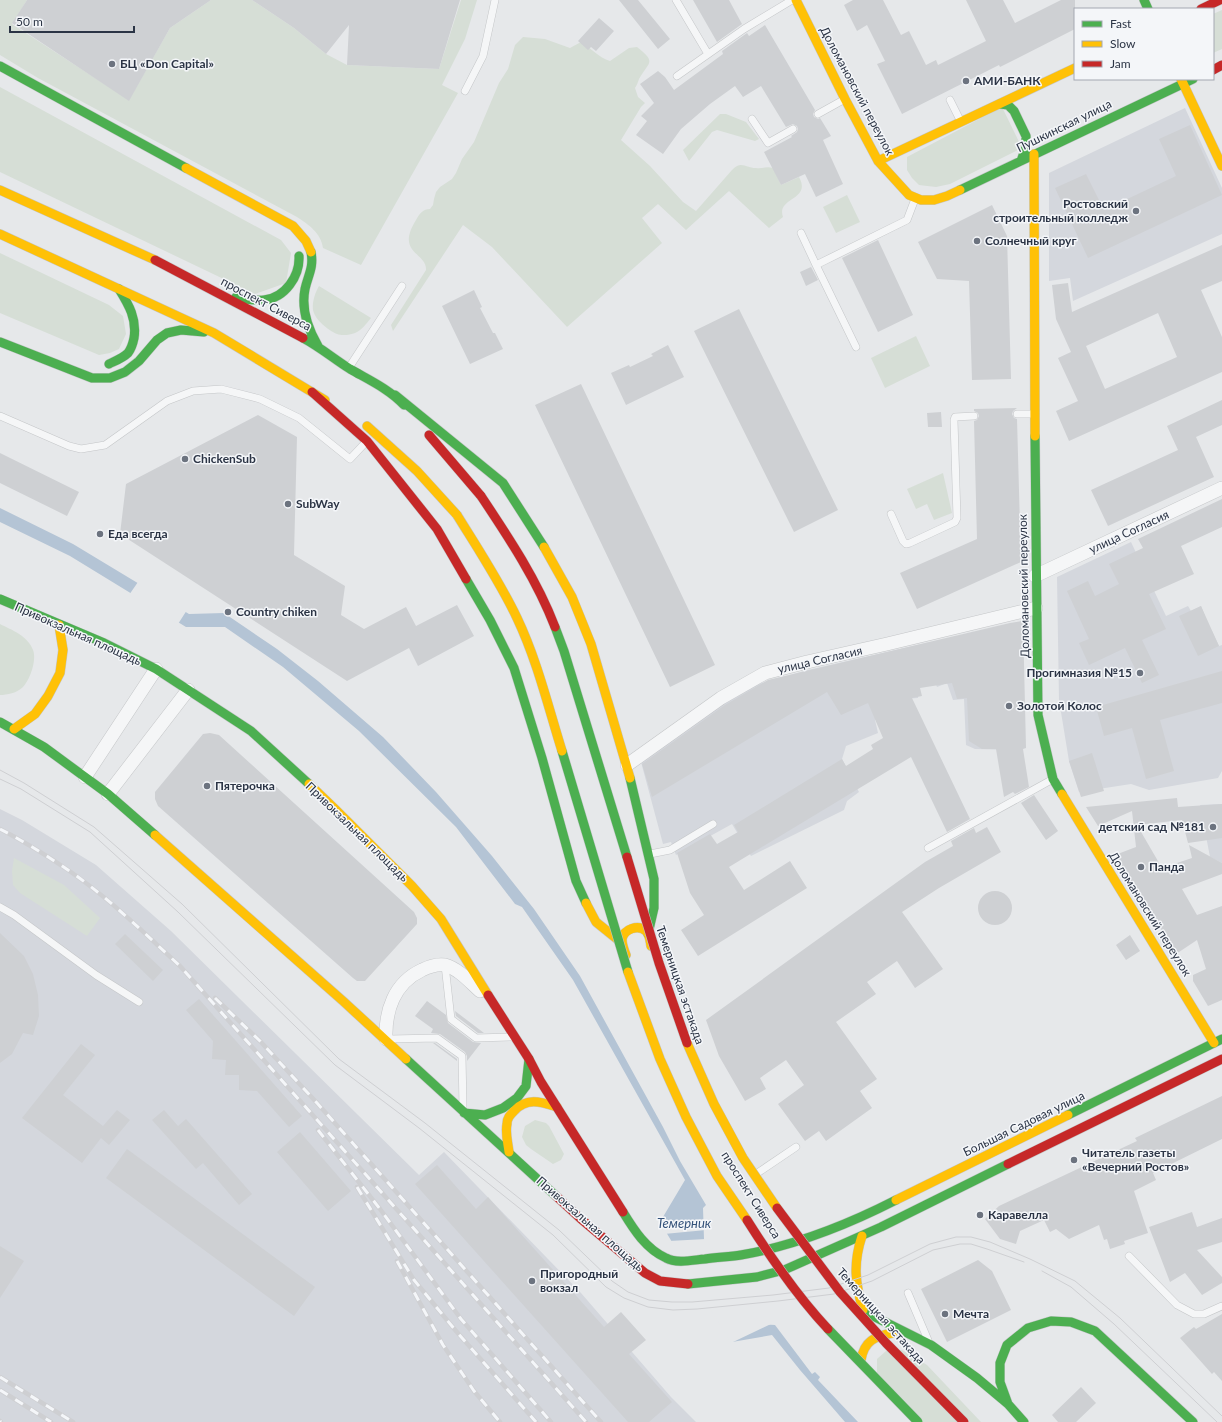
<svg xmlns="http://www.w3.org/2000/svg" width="1222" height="1422" font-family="Lato,sans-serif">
	<rect width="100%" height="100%" fill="#e6e8ea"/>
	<path fill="#d4d7dd" d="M1185,108L1222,188V234L1073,301L1070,278L1049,281V173Z
		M1131,542L1166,616L1188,606L1191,611L1201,606L1205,616L1206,634L1212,631L1219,646L1222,645V771L1218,778L1149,790L1131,784L1079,792L1069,761L1059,700L1057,577Z
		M1023,621L1022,750L975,749L966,745L964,699L953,700L947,683L937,687L935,682L919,686L918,698L900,699L896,709L875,720L878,733L846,746L842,759L859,792L847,801L844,810L751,856L732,824L676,855L671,842L663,844L641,762L748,687L808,670Z
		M1222,804V863L1210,857L1200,805Z
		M0,809L22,820L96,865L171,931L419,1175L444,1152L581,1293L671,1397L696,1422H0Z"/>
	<path fill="#d6ded6" d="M0,0H27L12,24L129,100L170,28L211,0H252L294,28L326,54L347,65L439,69L461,0H477L465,39L442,85L458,93L361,265L323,248C321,233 309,225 297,217L38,78L0,55Z
		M1222,10V49L1213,53V14Z
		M523,37L545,39L570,48L581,42C590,47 599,58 610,61L629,48L637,47C657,63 649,61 639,79C638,82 637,85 635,88L638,97L645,103L641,107L621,140L650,166L683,202L696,211L732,170C742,160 745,168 756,168C763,169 766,166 773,168L781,185L799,177C812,201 776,197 783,217L769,228L729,191L686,230L658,204L642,218L662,243L567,327L492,247L463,225L393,331L391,325L426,270C427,252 395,254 416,220C420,213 423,209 430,209L433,205L434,199L436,192L440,187L452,179L456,173L462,159L474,142L499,83L508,69L515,45Z
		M0,87L281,240L291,253L286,283L255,294L0,172Z
		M1002,107L1022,148L950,184L936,187L919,185L912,178L907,170V157Z
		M720,114H726L746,122L759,139L755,141L717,130L712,132L689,161L683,150Z
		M847,195L860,222L836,233L823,207Z
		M0,253L109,305L123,316L126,334L119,349L110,353L99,355L0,313Z
		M319,286L371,318C366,324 362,330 355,333C350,335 342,336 337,334C328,330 315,320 313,310C312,302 315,293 319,286Z
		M916,336L930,366L885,388L871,358Z
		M943,473L952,513L934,520L927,504L916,509L907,489Z
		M0,624C12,630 28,636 33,650C37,660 30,680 23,687C17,693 7,695 0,695Z
		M14,858L64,885L100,918L87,936L20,893L13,885L12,871Z
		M535,1120L546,1123L549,1126L564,1154L561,1160L553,1164L531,1149L526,1145L522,1137L525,1126Z
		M902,1350L927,1365L981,1422H921L877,1375V1359L886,1351Z"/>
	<path fill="#b4c4d5" d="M0,508L73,544L189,614L224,613L277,649L318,681L383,737L436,792L492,856L534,909L580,976L663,1127L680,1161L706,1205L703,1208L704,1239L759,1324L775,1325L812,1374L815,1372L820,1377L818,1380L858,1422H845L800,1370L772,1335L732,1342L660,1222L685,1180L573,980L522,907L515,904L456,827L359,731L283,667L225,627H186L70,556L0,522Z"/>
	<path fill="#e6e8ea" d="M138,582L187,610L178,624L129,595Z
		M706,1219V1230L664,1234L658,1223Z
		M706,1239L760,1322L773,1323L731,1343L669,1241Z"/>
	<path fill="#ced0d3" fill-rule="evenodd" d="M27,0H211L170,28L129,101L12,23Z
		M252,0H460L439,69L347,65L349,25L326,54L294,28Z
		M619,0H638L670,39L658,49Z
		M693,0H729L742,24L717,42Z
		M853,0H883L901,35L909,31L926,65L936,60L938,65L986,41L966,0H1003L1015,23L1061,0H1075V29L1000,67L999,65L902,114L877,64L885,61L867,25L857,31L844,5Z
		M599,18L614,31L596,51L591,47L588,50L578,41Z
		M765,25L815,110L813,114L814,117L818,119L820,118L831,136L823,140L843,184L816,197L805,174L781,185L764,152L792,137L791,136L797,132L798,129L797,126L793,124L786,127L761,86L743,97L735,86L710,104L681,129L663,154L636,135L647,121L641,116L654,103L640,84L658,71L665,77L674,90L723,54L722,51L747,33L749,36Z
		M1190,125L1222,195L1088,258L1055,188L1086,174L1104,210L1176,176L1159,139Z
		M992,205L1007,236L1011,379L972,380L969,281L937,279L918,242Z
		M878,240L913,315L878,332L842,258Z
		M1222,245V281L1201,290L1222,337V372L1069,441L1056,411L1078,401L1058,358L1071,352L1056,319L1052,285L1068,283L1072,312ZM1158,313L1177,357L1105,389L1086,346Z
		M811,267L818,280L806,286L800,272Z
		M474,290L482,307L480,308L493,333H495L503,349L470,364L442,306Z
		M739,309L838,510L794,532L694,331Z
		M668,345L684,377L626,405L611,373L629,365L630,367L653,356L651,354Z
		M581,384L715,665L670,687L535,405Z
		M1222,400V425L1196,437L1214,477L1108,526L1091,490L1178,450L1167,426Z
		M1017,408L1013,411L1012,414L1014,418L1017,419L1021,562L917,609L900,573L977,539L974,421L977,420L979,416L978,413L974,411V409Z
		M941,412L942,427H928L927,413Z
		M258,415L297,437L294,555L345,586L341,615L364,629L406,607L416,626L457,605L474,636L418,666L409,648L347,681L120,534L126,484Z
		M0,453L79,492L67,516L0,483Z
		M1222,499V527L1181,546L1194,574L1149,594L1166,629L1142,640L1159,675L1142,683L1125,648L1089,665L1079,643L1089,639L1067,591L1088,581L1095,596L1119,584L1109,564L1143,548L1138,539Z
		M1201,606L1219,646L1198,656L1179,616Z
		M1023,621L1026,748L1023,749L1029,787L1015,794L1013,792L1004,797L996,749H982L969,741L967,698L957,699L952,683L920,688L922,696L912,698L970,819L947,832L911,757L729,867L744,890L790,861L807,888L698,956L681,930L704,915L690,893L677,853L710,834L717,844L738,832L734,825L842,759L846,766L873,749L871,745L883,738L868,703L841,715L827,692L652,797L642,764L725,705L768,680L1010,623Z
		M1222,671V703L1160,720L1174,771L1146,779L1132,728L1104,736L1096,707Z
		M210,733L219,735L414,912L417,918V924L365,981H357L353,978L158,806L155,799V792L203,734Z
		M1092,753L1104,791L1081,797L1069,761Z
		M1034,795L1058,831L1046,840L1021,803Z
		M1177,798L1178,807L1222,804V838L1188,843L1182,820L1137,825L1162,868L1192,858L1189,845L1222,863V874L1182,889L1197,915L1222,906V1000L1208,1006L1193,981V975L1206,969L1197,940L1176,954L1115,855L1136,847L1132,811L1098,826L1086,807Z
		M987,827L1001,852L939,888L902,912L943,969L915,988L897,961L867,982L876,994L836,1022L877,1079L860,1091L872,1108L826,1141L819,1131L805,1141L778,1104L804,1085L786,1060L760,1078L766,1089L745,1101L719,1056L706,1020L925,862L953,846L951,841L974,828L976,833Z
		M978 908a17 17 0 1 1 34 0a17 17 0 1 1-34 0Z
		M0,933L24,956L33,974L38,995L39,1016L33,1035L23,1033L12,1054L0,1063Z
		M125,934L163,970L153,981L115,944Z
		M1130,935L1140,951L1126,960L1116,945Z
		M199,999L302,1116L289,1127L257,1091L239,1090V1075H225L226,1060L212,1059L213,1041L186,1010Z
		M427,1001L446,1015L448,1023L473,1042L481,1043L467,1061V1056L465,1052L440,1034L431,1033L433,1029L415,1016Z
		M455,1011L484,1033H478L456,1016Z
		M433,1043H435L457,1059V1061Z
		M81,1044L95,1055L63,1095L103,1126L117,1110L130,1120L109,1145L101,1138L82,1163L22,1118Z
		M1222,1096V1139L1153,1173L1156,1180L1134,1191L1148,1233L1124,1241L1125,1244L1110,1249L1107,1239L1104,1240L1099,1225L1069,1239L1056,1229L1050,1232L1044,1220L1020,1231L1016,1244L1000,1239L985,1219L999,1206L1137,1141L1135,1138Z
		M164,1110L178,1126L186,1119L252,1194L239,1205L203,1163L196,1169L152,1120Z
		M300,1132L351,1191L328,1211L277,1152Z
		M127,1149L315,1287L294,1316L106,1178Z
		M437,1165L476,1209L488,1197L604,1327L621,1312L646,1340L629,1354L672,1402L649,1422H628L415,1184Z
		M1192,1212L1197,1227L1222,1218V1242L1197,1250L1222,1277V1283L1202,1295L1185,1273L1170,1282L1149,1227Z
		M0,1246L24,1261L0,1298Z
		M978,1260L992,1271L1011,1310L947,1342L921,1289Z
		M1222,1314V1381L1214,1372L1212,1374L1180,1338L1194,1327L1196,1329Z
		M1081,1387L1096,1403L1076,1422H1058L1052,1415Z"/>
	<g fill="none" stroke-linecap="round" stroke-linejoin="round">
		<defs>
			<path id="lane" d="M676,0L708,54
				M677,76L744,29L792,0
				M465,91L483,56L495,0
				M950,100L961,122
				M818,114L845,99
				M752,119L768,143L793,129
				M801,233L816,265L907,220L915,199
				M816,265L856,347
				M350,366L402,286
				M1017,414H1035
				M0,416L69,446L81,449L105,445L167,401L193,391L221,389L260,399L299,418L350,459L366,442
				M891,514L903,541L906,544L910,543L955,522L957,518L954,420L955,417L974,416
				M928,848L1053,779
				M650,854L670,850L713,824
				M0,907L14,915L96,975L139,1002
				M445,965L451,1019L476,1038L512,1037
				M390,1039L437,1038L462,1056L463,1107
				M756,1174L796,1147
				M1129,1256L1177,1305L1194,1314H1204L1222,1306
				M908,1293L928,1340"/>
			<path id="street" d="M1035,576L1222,488
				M627,765L721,698L765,673L807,662L887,644L1036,608
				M85,777L156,669
				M108,794L188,690
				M386,1039C385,1011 394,983 422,970C428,967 438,964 445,965C459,969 470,982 480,991"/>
			<path id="fast" d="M1144,0L1148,9
				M0,66L186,168
				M1000,104L1008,105L1014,111L1026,136V147L1021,161
				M960,190L1193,79
				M311,252C314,268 308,275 305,289C301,309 308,329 318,346
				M236,297C245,299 254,301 264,300C285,298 300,276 299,256
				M303,338C320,347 334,359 350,369C369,380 389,389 404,405
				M0,342L92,378H110L125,372L139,361L157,340L167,333L181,330L204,332
				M109,364C115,361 123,358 128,353C131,349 133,343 134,338C137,319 129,305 119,289
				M395,395L503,483L544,547
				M1035,436L1038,715L1053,779L1062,794
				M466,579L490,620L514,668L542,758L576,881L586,903
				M0,599L104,643L156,669L251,731L309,784
				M0,722L44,747L108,794L155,835
				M630,778L654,879V908L648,934
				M406,1059L556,1196
				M464,1113L485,1115L503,1108L517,1098L526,1086L529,1059
				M1068,1115L1222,1039
				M623,1212C634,1230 646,1249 666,1258C677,1264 693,1260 705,1259C717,1257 730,1257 741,1255C793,1246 849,1224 896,1200
				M688,1284L757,1277L784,1270L881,1227L1008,1164
				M855,1307L931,1345L977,1378L1008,1404L1024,1422
				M1008,1404L1000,1382V1363L1007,1345L1028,1328L1051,1321L1071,1322L1095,1331L1193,1422"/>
			<path id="slow" d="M796,0L845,99L878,161L909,195L921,200H934L947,196L960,190
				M1181,79L1222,166
				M1034,154L1035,436
				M878,161L1075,68
				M186,168L293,226L306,241L311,252
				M0,190L155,260
				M0,234L214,333L325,400
				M367,426L417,471L457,515
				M544,547L572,597L591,644L630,778
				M14,729L35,714L48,696L60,673L63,650L59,625
				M309,784L335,809L412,886L441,919L488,995
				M1062,794L1214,1043
				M155,835L343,1001L406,1059
				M586,903L596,922L622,943
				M626,955C624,950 622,945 622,939C624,929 638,924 646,931C650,935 650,941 651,946
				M509,1152C508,1143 505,1133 507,1124C507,1118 510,1115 514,1111C527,1097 541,1102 557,1107
				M896,1200L1068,1115
				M862,1236C853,1263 855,1283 863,1310
				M861,1360C864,1341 875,1336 893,1333"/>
			<path id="jam" d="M1201,9L1220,0
				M1213,70L1222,65
				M155,260L303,338
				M312,392L367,441L437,529L466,579
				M429,435L481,496
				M488,995L529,1059L541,1082L623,1212
				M1008,1164L1222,1059
				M556,1196L581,1219L645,1273L660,1281L688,1284"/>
		</defs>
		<use href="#lane" stroke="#c4c6c8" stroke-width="8"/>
		<use href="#street" stroke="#c4c6c8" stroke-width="14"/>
		<use href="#fast" stroke="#c4c6c8" stroke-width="10"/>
		<use href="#slow" stroke="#c4c6c8" stroke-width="10"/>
		<use href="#jam" stroke="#c4c6c8" stroke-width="10"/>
		<use href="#lane" stroke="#f5f6f7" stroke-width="7"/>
		<use href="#street" stroke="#f5f6f7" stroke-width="13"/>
		<use href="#fast" stroke="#4caf50" stroke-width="9"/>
		<use href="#slow" stroke="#ffc107" stroke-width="9"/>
		<use href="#jam" stroke="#c62828" stroke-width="9"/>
		<path stroke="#cecfd2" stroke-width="1" d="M0,770L24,783L94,827L182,904L339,1059L425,1123L559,1230L612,1281L628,1292L649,1300L672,1302H692L773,1295L829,1288L868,1275L930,1244L956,1237H971L990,1242L1030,1259L1075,1281L1120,1318L1222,1416
			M0,779L21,789L90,832L178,912L335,1065L419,1128L553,1235L606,1287L624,1298L648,1307L673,1310L697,1309L778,1301L834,1294L872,1281L933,1250L960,1244H971L987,1249L1024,1262
			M1042,1271L1071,1287L1114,1324L1217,1422"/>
		<defs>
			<path id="rail" d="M0,829C23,841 46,855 68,870C109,898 144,933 180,966L586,1422
				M215,998L260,1041L317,1103L601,1422
				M318,1130L380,1209L461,1319L551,1422
				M357,1187L414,1280L456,1331L536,1422
				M397,1261L443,1345L474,1391L500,1422
				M0,1377L73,1422
				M0,1390L51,1422
				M0,1421L1,1422"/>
		</defs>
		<use href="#rail" stroke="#cecfd2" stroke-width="4.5"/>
		<use href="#rail" stroke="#f4f6f9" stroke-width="3" stroke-dasharray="9" stroke-linecap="butt"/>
		<defs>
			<path id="fast-bridge" d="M555,627L564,651L627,857
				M562,751L628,972
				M828,1329L918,1422"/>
			<path id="slow-bridge" d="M457,515C478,549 500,582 517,618C537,660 548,706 562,751
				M628,972L660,1059L686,1117L717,1176L747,1220
				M687,1043L714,1104L743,1158L777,1208"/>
			<path id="jam-bridge" d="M481,496C509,538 537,580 555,627
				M627,857L659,963L687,1043
				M777,1208L840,1292L886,1343L964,1422
				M747,1220C771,1258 797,1296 828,1329"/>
		</defs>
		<use href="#fast-bridge" stroke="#c2c5c8" stroke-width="10" stroke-linecap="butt"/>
		<use href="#slow-bridge" stroke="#c2c5c8" stroke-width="10" stroke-linecap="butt"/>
		<use href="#jam-bridge" stroke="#c2c5c8" stroke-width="10" stroke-linecap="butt"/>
		<use href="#fast-bridge" stroke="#4caf50" stroke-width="9"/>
		<use href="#slow-bridge" stroke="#ffc107" stroke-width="9"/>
		<use href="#jam-bridge" stroke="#c62828" stroke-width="9"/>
	</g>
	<g fill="#6c737f" stroke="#f4f6f9" stroke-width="1.5">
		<circle cx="112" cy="64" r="4"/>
		<circle cx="966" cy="81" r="4"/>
		<circle cx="1136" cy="211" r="4"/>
		<circle cx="977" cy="241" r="4"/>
		<circle cx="185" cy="459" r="4"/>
		<circle cx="288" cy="504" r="4"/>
		<circle cx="100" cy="534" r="4"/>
		<circle cx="228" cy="612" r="4"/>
		<circle cx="1140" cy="673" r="4"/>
		<circle cx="1009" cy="706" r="4"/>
		<circle cx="207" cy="786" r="4"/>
		<circle cx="1213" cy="827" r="4"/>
		<circle cx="1141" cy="867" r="4"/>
		<circle cx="1074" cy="1160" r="4"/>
		<circle cx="980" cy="1215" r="4"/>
		<circle cx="532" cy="1281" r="4"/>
		<circle cx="945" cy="1314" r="4"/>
	</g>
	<g text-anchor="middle" stroke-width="3" stroke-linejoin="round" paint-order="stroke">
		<g font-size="12" font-weight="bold" fill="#2b3445" stroke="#f4f6f9" text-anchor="start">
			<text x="120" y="68">БЦ «Don Capital»</text>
			<text x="974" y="85">АМИ-БАНК</text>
			<text x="1128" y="208" text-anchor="end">Ростовский<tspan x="1128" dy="14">строительный колледж</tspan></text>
			<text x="985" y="245">Солнечный круг</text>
			<text x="193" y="463">ChickenSub</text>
			<text x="296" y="508">SubWay</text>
			<text x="108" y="538">Еда всегда</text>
			<text x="236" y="616">Country chiken</text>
			<text x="1132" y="677" text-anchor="end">Прогимназия №15</text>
			<text x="1017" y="710">Золотой Колос</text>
			<text x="215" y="790">Пятерочка</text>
			<text x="1205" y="831" text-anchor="end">детский сад №181</text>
			<text x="1149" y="871">Панда</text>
			<text x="1082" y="1157">Читатель газеты<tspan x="1082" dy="14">«Вечерний Ростов»</tspan></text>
			<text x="988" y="1219">Каравелла</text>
			<text x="540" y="1278">Пригородный<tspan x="540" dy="14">вокзал</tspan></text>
			<text x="953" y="1318">Мечта</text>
		</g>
		<g font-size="12" fill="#2b3445" stroke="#f4f6f9">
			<text transform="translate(857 91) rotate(62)" y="4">Доломановский переулок</text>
			<text transform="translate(1064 126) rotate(-26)" y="4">Пушкинская улица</text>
			<text transform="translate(266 304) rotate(28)" y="4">проспект Сиверса</text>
			<text transform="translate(1129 532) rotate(-25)" y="4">улица Согласия</text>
			<text transform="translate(1024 586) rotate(-91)" y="4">Доломановский переулок</text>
			<text transform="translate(78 634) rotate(24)" y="4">Привокзальная площадь</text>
			<text transform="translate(820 660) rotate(-13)" y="4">улица Согласия</text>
			<text transform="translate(357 832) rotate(44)" y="4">Привокзальная площадь</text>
			<text transform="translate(1150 914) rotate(58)" y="4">Доломановский переулок</text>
			<text transform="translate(680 985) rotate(71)" y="4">Темерницкая эстакада</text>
			<text transform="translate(1024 1124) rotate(-26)" y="4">Большая Садовая улица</text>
			<text transform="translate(751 1195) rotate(58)" y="4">проспект Сиверса</text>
			<text transform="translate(590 1224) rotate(41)" y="4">Привокзальная площадь</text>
			<text transform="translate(881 1316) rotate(48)" y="4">Темерницкая эстакада</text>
		</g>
		<g font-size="13" font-style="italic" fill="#34527a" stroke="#f4f6f9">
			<text x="684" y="1228">Темерник</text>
		</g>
	</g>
	<rect x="1074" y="8" width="140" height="72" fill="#f4f6f9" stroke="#a4a8b1"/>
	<rect x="1082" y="21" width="20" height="6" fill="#4caf50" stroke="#a4a8b1"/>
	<text x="1110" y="28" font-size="12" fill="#2b3445">Fast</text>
	<rect x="1082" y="41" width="20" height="6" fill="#ffc107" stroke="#a4a8b1"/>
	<text x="1110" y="48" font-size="12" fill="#2b3445">Slow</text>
	<rect x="1082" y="61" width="20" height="6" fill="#c62828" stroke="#a4a8b1"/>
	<text x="1110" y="68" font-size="12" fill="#2b3445">Jam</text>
	<path d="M10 26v6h124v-6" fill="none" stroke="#2b3445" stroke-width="2"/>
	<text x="16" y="26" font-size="12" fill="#2b3445" stroke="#f4f6f9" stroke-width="3" paint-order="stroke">50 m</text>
</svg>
